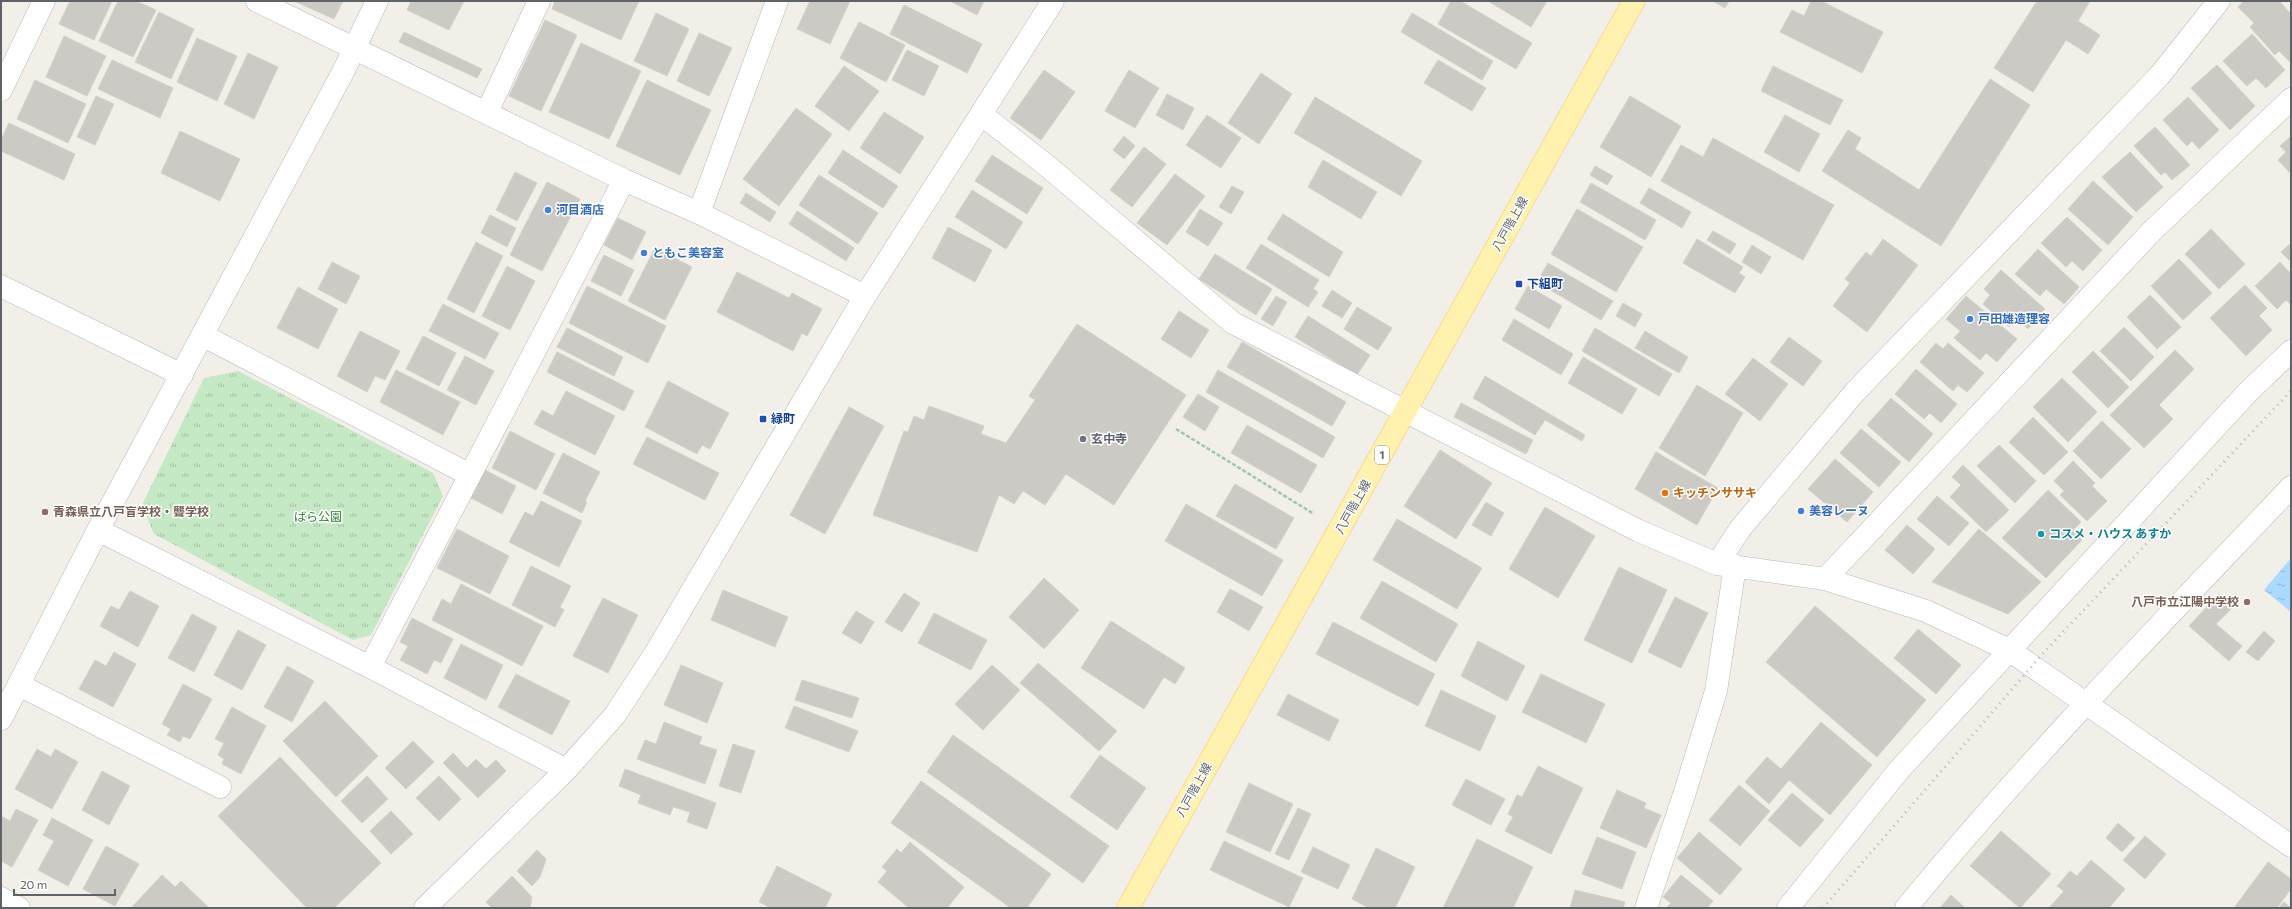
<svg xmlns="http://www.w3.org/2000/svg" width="2292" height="909" font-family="Commissioner,'Noto Sans JP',sans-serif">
	<defs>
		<pattern id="grass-tufts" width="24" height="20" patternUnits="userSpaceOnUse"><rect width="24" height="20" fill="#c5e8c5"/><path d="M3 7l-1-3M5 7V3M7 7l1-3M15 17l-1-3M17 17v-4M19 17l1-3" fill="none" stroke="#a3c0a4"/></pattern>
		<pattern id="water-ripples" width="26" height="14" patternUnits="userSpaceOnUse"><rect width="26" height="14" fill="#aadaff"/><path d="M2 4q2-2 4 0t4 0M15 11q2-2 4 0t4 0" fill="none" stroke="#8eb4d2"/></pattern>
	</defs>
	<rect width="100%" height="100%" fill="#f1efe8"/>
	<path fill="url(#grass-tufts)" d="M238,371L433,473L443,496L371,635L353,640L154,534L142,505L204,378Z"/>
	<path fill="url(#water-ripples)" d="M2291,558V612L2264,590Z"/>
	<path fill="#cccac5" stroke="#d6d1c6" d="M70,1H112L94,40L59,24Z
		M118,1H136L156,10L133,57L99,41Z
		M294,1H343L334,19Z
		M411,1H464L449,30L407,10Z
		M555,1H639L621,40L552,9Z
		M810,1H850L830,44L797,29Z
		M950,1H984L977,15Z
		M1451,1H1460L1532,43L1516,69L1438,24Z
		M1488,1H1547L1531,27Z
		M1713,1H1729L1725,8Z
		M1811,1H1821L1883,32L1862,73L1780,32L1792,10L1804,16Z
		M2037,1H2090L2078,21L2100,35L2088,54L2066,40L2033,92L1994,68Z
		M2244,1H2279L2291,14V63L2279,51L2275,55L2250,27L2254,23L2238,7Z
		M904,5L982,44L967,73L890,34Z
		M159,12L194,29L171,79L135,62Z
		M656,13L689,29L667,76L634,61Z
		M1412,13L1493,61L1482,80L1401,32Z
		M545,20L577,35L541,111L509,96Z
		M859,22L905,45L886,82L840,58Z
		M404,32L482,69L477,78L399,42Z
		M699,33L732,48L709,96L677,81Z
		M2252,34L2285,70L2266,88L2256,78L2247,86L2223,61Z
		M64,36L106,56L87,96L46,77Z
		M197,38L237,56L217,101L177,82Z
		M581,43L641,71L609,139L549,112Z
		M907,50L939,66L924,96L892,80Z
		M248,53L278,67L254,119L224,104Z
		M112,60L173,88L160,118L98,89Z
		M1438,60L1486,88L1472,111L1424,83Z
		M2217,65L2255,106L2230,130L2191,88Z
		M844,66L879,91L849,131L815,106Z
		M1773,66L1843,100L1830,125L1761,91Z
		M1044,70L1075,92L1041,140L1010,118Z
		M1129,70L1159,88L1135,128L1105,111Z
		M1261,73L1292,94L1259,144L1228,123Z
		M1990,79L2030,105L1941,246L1822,171L1848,130L1861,138L1855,149L1919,190Z
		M35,80L86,104L68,143L17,119Z
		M647,80L711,110L680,175L616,146Z
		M1167,94L1194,108L1183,130L1156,115Z
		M96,96L114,104L95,145L77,137Z
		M1630,96L1681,126L1651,177L1600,147Z
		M1315,97L1422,161L1401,196L1294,133Z
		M2188,97L2219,130L2199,149L2192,141L2187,146L2163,120Z
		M796,108L832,134L779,206L743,179Z
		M884,112L924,137L900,174L860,148Z
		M1207,115L1241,138L1221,168L1186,145Z
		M1785,115L1820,134L1799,172L1764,152Z
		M9,123L75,154L64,180L1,151V140Z
		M2155,127L2190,165L2172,180L2165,172L2161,175L2134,146Z
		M180,131L240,159L220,201L161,173Z
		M1124,136L1135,146L1124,159L1113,150Z
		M2291,136V174L2278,160L2286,152L2280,146Z
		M1713,138L1834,205L1803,260L1661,181L1681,145L1703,157Z
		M1144,147L1166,164L1132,207L1110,190Z
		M843,150L898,186L883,208L828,173Z
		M2130,152L2163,187L2136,212L2102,177Z
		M992,155L1043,188L1027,214L975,181Z
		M1323,160L1377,192L1361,219L1308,187Z
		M1595,166L1613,176L1607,185L1590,175Z
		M515,172L537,183L517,221L496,210Z
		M1175,174L1205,196L1167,245L1137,223Z
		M819,175L878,213L858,244L799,205Z
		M2093,181L2133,217L2108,245L2068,209Z
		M547,182L580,199L542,271L510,255Z
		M1591,183L1656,220L1645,240L1580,202Z
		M1232,186L1244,192L1231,214L1219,207Z
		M1649,188L1691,212L1682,228L1640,203Z
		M972,190L1023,222L1006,249L955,217Z
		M746,193L776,212L770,222L740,203Z
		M1200,209L1223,223L1208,246L1186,232Z
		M1577,209L1643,247L1616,292L1551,254Z
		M797,211L854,248L846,261L789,224Z
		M1283,214L1343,252L1329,277L1267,239Z
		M490,215L516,228L507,247L481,233Z
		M2067,217L2102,250L2083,271L2072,261L2066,267L2041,243Z
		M618,218L646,232L632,260L604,245Z
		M948,227L992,250L975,282L932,258Z
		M2211,229L2245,264L2219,289L2185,254Z
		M1713,231L1736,244L1730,254L1707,240Z
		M1697,239L1743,267L1739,273L1745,277L1735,293L1683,263Z
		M1883,239L1918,265L1867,332L1833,306L1850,283L1845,279L1866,252L1871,256Z
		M476,242L503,256L474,313L447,299Z
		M2291,243V262L2281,252Z
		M1261,244L1319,280L1313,289L1318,292L1308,307L1246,268Z
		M1752,245L1771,257L1761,274L1742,262Z
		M655,248L692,267L665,320L628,301Z
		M2038,249L2079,287L2064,304L2046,289L2040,296L2015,274Z
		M1215,254L1272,289L1256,315L1199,279Z
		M604,255L634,270L621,296L591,281Z
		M2179,259L2212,293L2183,320L2151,286Z
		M332,262L360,276L346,304L318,289Z
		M2280,262L2291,274V305L2286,300L2277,309L2255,286Z
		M1548,263L1613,301L1601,320L1537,282Z
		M507,266L535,281L510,330L482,316Z
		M2001,270L2045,309L2028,329L2017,318L2009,327L1983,304L1990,295L1984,289Z
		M737,272L789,298L792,293L822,309L807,336L802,333L793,351L717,312Z
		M2245,285L2267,308L2259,316L2272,330L2246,356L2210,318Z
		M587,286L666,326L648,363L569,323Z
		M1528,286L1562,306L1549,329L1515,309Z
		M298,287L338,309L318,349L277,328Z
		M1332,290L1352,303L1342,318L1322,306Z
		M2150,295L2181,327L2157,349L2127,317Z
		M1276,296L1287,302L1273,326L1261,319Z
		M1966,296L2017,339L1997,362L1986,353L1980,360L1954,338L1960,331L1946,319Z
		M1623,303L1642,314L1635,327L1616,316Z
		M443,304L499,333L485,359L429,331Z
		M1357,307L1392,328L1378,350L1344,329Z
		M1179,311L1209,330L1191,358L1161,339Z
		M1308,316L1370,355L1357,375L1295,337Z
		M1514,319L1573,354L1561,375L1502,340Z
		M1077,324L1186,395L1114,505L1066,474L1045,505L1023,491L1014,504L999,495L977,552L873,515L904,431L908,432L914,416L924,420L929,406L984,426L981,434L1006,443L1035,400L1029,396Z
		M2124,327L2154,357L2131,381L2100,351Z
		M567,328L623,357L614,376L557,347Z
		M1595,328L1672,374L1659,396L1582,351Z
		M360,331L400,351L385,380L375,376L367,392L337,376Z
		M1645,331L1688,357L1679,373L1635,348Z
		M423,336L456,353L439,386L406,369Z
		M1789,337L1822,361L1803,386L1770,362Z
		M1242,342L1346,402L1332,426L1227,367Z
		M1936,343L1943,349L1948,343L1984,373L1967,392L1958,385L1953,391L1920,362Z
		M2175,350L2194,369L2159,405L2173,419L2144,448L2110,415Z
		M2093,351L2129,387L2108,408L2072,372Z
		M557,352L634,391L624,411L547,372Z
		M465,356L494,371L476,405L447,390Z
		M1583,357L1637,389L1622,414L1568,383Z
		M1753,358L1788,384L1760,421L1725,394Z
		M1916,369L1957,404L1941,423L1930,413L1924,419L1895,394Z
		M396,370L460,402L443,435L380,402Z
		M1218,370L1335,437L1323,458L1206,392Z
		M1485,376L1585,435L1582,441L1545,420L1535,435L1473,398Z
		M2062,378L2097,412L2068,442L2033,407Z
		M668,381L729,413L710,449L702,445L697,454L645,427Z
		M1697,385L1743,413L1705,476L1659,448Z
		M566,391L615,416L595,455L534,424L542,410L553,416Z
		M1198,394L1219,407L1205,431L1183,417Z
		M1891,398L1933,434L1909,462L1867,425Z
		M1461,403L1533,440L1526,454L1454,417Z
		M849,407L884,426L825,534L790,515Z
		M2033,417L2068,452L2044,475L2009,442Z
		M2102,421L2131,449L2101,479L2073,451Z
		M1247,425L1317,465L1301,493L1231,453Z
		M1861,429L1901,462L1879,487L1840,453Z
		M510,431L555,454L536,490L492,468Z
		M647,437L719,473L705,500L633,464Z
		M1999,445L2036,481L2015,503L1977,466Z
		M1440,450L1492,483L1456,539L1404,506Z
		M1656,452L1718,488L1697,525L1635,489Z
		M563,453L600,472L585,501L587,502L582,513L543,493Z
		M1835,459L1873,492L1847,522L1808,489Z
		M2073,461L2095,483L2092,486L2107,501L2087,521L2060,495L2064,491L2054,481Z
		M1963,465L2009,510L1986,532L1950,497L1961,485L1952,477Z
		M485,470L516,486L502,514L471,498Z
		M1235,484L1294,518L1276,549L1216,516Z
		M2048,490L2081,522L2072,531L2082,540L2046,578L2002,538Z
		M1937,496L1969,523L1949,546L1917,519Z
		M541,501L582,521L559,567L509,542L525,512L533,516Z
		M1486,502L1504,513L1491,536L1472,525Z
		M1186,504L1283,560L1262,596L1165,541Z
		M1545,507L1595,536L1558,598L1509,569Z
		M1397,519L1482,568L1457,609L1373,560Z
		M1907,525L1935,549L1913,574L1885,550Z
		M457,529L509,556L490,594L437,568Z
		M1979,529L2041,582L2008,614L1932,582Z
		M531,566L571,586L560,607L564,610L555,627L512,605Z
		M1619,567L1667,590L1632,663L1584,640Z
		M1044,578L1079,610L1044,649L1009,617Z
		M1382,581L1458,624L1436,662L1360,618Z
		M461,584L543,626L522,666L432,620L442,599L451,604Z
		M1230,589L1263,607L1249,631L1217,612Z
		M723,590L788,617L775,647L711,620Z
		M130,591L159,606L138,647L100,626L111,606L119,610Z
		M904,593L920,603L902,632L885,622Z
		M2219,594L2233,607L2216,624L2242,646L2229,661L2189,626Z
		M1675,597L1708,613L1681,668L1648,652Z
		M603,598L638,615L608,673L573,656Z
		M1815,606L1926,700L1877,757L1766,662Z
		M856,611L874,622L861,644L842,633Z
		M934,613L987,640L971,670L918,643Z
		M192,614L217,627L194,672L168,658Z
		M412,618L453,639L441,663L434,660L427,674L400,660L408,646L400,642Z
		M1111,621L1185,668L1175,684L1164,677L1144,709L1081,668Z
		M1333,622L1435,674L1418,706L1316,654Z
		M1918,629L1961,665L1936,694L1894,658Z
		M238,630L266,645L242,690L214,675Z
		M2264,631L2275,641L2258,661L2246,652Z
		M1478,641L1525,666L1507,701L1461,676Z
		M461,644L503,665L486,700L444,678Z
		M114,652L136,664L113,707L79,689L95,660L106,666Z
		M1038,663L1117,731L1099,751L1020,683Z
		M681,665L723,683L707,723L664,705Z
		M992,665L1020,690L983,730L955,704Z
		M287,666L314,681L292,722L264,707Z
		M516,674L570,701L552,735L498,707Z
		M1541,674L1605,704L1586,743L1522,712Z
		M802,680L859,698L852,718L795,700Z
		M183,684L212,699L190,739L183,736L180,742L167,735L171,729L162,724Z
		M1441,690L1496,716L1480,751L1425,726Z
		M1288,694L1339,720L1329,741L1277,715Z
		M325,701L378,756L336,797L283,741Z
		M794,706L858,731L849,752L785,728Z
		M232,707L266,726L241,774L222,764L224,759L218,755L224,743L215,739Z
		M664,722L702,737L699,744L717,750L705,784L637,759L645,740L656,744Z
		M1821,722L1872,765L1830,815L1789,780L1769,804L1745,782L1767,757L1781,769Z
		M953,735L1109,846L1083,883L927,772Z
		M413,741L434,762L406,789L385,768Z
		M733,744L755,751L741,793L719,786Z
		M37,749L51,757L55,749L78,762L52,809L15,789Z
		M453,753L467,768L476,759L486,769L496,760L506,771L478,798L443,763Z
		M1100,755L1146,788L1117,830L1070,797Z
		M280,757L381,863L334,908H307L218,816Z
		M1538,766L1583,788L1551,854L1505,831L1513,817L1508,814L1517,795L1522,797Z
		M625,769L716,803L707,829L687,822L690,812L673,807L670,815L638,803L641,795L619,786Z
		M102,771L130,786L109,825L82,810Z
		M367,776L388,799L362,823L341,801Z
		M439,776L461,799L439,821L416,798Z
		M1466,779L1505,799L1491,825L1452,805Z
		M921,781L1051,874L1027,908H1011L891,823Z
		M1249,783L1293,804L1270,852L1226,832Z
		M1739,785L1770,811L1740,846L1709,820Z
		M1617,790L1646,803L1644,808L1661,815L1646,848L1600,828Z
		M1792,793L1824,820L1800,847L1768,820Z
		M1298,808L1311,814L1289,860L1275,854Z
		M16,809L38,820L12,867L1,861V816L10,821Z
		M391,811L413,834L391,854L370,831Z
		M52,818L93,840L68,886L38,870L54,841L43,835Z
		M2118,823L2135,838L2122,852L2106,838Z
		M2001,831L2051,874L2020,908L1970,866Z
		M1699,832L1742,869L1720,895L1677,858Z
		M2145,836L2166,854L2145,879L2123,860Z
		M1597,837L1636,852L1622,889L1582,874Z
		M1477,839L1533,867L1513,908H1443Z
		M1224,841L1303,878L1289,907L1210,870Z
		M910,842L964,887L947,908H909L878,882L887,871L882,867L897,849L901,853Z
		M106,846L139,864L115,906L83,889Z
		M1313,847L1350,865L1338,889L1301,872Z
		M1376,848L1415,867L1395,908H1369L1352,899Z
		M537,850L546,859L540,877L532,886L517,871Z
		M2091,860L2125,889L2109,908H2049L2064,891L2057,886L2070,871L2077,876Z
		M2268,862L2291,879V889L2277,908H2234Z
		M777,866L832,894L825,908H771L759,902Z
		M162,875L175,887L181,881L209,908H131Z
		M1681,875L1713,901L1707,908H1666L1671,903L1663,897Z
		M512,876L532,897L530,908H492L486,902Z
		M1575,890L1625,902L1623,908H1570Z
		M1951,895L1965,908H1940Z
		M2284,902L2291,908H2279Z"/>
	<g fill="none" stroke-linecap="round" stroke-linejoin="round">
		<defs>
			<path id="minor" d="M257,1L624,180L699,213L865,296
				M1,90L44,1
				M487,112L539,1
				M981,114L1046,165L1233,323L1639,531L1717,564L1825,579L1926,611L2009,650L2291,846
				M699,213L777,1
				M1,286L182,375
				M204,336L470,475
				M98,530L370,667L566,770
				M1717,564L1740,529L1855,392L2160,75L2219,1
				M1825,579L2152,231L2291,99
				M370,667L624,180
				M19,685L220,787
				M1,719L98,530L344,70L377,1
				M1,898L19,908
				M425,908L566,770L615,715L656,652L865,296L1053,1
				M1646,908L1684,795L1716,691L1735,566
				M1788,908L1899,770L2248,392L2291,351
				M1906,908C2027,761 2160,625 2291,487"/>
			<path id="major" d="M1128,908L1634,1"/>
		</defs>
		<use href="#minor" stroke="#b5b8bc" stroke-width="23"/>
		<use href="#major" stroke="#f2c960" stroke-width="23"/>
		<path stroke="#9cc7a9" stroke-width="2.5" stroke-dasharray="4 2" stroke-linecap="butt" d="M1176,429L1314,514"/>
		<use href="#minor" stroke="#fff" stroke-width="22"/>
		<use href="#major" stroke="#fff2af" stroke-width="22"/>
		<path stroke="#b6b7b8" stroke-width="3" stroke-dasharray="1 5" stroke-linecap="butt" d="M1823,908L2046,650L2291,391"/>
	</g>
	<g fill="#3f7fe0" stroke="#fff" stroke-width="1.5">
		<circle cx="548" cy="210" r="4"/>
		<circle cx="644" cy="253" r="4"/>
		<circle cx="1970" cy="319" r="4"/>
		<circle cx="1801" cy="511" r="4"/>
	</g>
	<g fill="#1a4fb4" stroke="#fff" stroke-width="1.5">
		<rect x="1515" y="280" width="8" height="8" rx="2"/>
		<rect x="759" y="415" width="8" height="8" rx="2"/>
	</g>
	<circle fill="#6b7280" stroke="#fff" stroke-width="1.5" cx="1083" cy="439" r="4"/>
	<circle fill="#e8710a" stroke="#fff" stroke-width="1.5" cx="1665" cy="493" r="4"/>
	<g fill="#8d6e63" stroke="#fff" stroke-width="1.5">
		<circle cx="45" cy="512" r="4"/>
		<circle cx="2247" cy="602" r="4"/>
	</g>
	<circle fill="#0f9aa8" stroke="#fff" stroke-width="1.5" cx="2041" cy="534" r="4"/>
	<g text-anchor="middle" stroke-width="3" stroke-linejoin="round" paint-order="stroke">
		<rect fill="#fff" stroke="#8f9295" stroke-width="1" x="1375" y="446" width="14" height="18" rx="3"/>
		<g font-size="11" font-weight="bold" fill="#5f6368">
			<text x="1382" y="459">1</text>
		</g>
		<g font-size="12" font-weight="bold" fill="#366cbe" stroke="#fff" text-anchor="start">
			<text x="556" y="214">河目酒店</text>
			<text x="652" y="257">ともこ美容室</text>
			<text x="1978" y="323">戸田雄造理容</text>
			<text x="1809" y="515">美容レーヌ</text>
		</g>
		<g font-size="12" fill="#5f6368" stroke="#fff">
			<text transform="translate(1510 224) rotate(-61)" y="4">八戸階上線</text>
			<text transform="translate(1353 507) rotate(-61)" y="4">八戸階上線</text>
			<text transform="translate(1194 790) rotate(-61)" y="4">八戸階上線</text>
		</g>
		<g font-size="12" font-weight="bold" fill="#164399" stroke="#fff" text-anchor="start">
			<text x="1527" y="288">下組町</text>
			<text x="771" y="423">緑町</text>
		</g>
		<g font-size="12" font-weight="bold" fill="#5b616d" stroke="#fff" text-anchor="start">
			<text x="1091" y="443">玄中寺</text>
		</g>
		<g font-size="12" font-weight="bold" fill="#c56008" stroke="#fff" text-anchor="start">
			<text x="1673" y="497">キッチンササキ</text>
		</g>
		<g font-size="12" font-weight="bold" fill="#785e54" stroke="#fff" text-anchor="start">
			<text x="53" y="516">青森県立八戸盲学校・聾学校</text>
			<text x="2239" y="606" text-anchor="end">八戸市立江陽中学校</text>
		</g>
		<g font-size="12" fill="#348238" stroke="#fff">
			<text x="318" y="521">ばら公園</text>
		</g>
		<g font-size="12" font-weight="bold" fill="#0d838f" stroke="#fff" text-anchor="start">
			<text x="2049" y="538">コスメ・ハウス あすか</text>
		</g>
	</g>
	<rect width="2292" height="909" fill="none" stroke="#5f6368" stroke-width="4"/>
	<path d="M14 889v6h101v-6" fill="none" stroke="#5f6368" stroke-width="2"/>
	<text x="20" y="889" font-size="12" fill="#5f6368" stroke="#ffffff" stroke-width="3" paint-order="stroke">20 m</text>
</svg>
